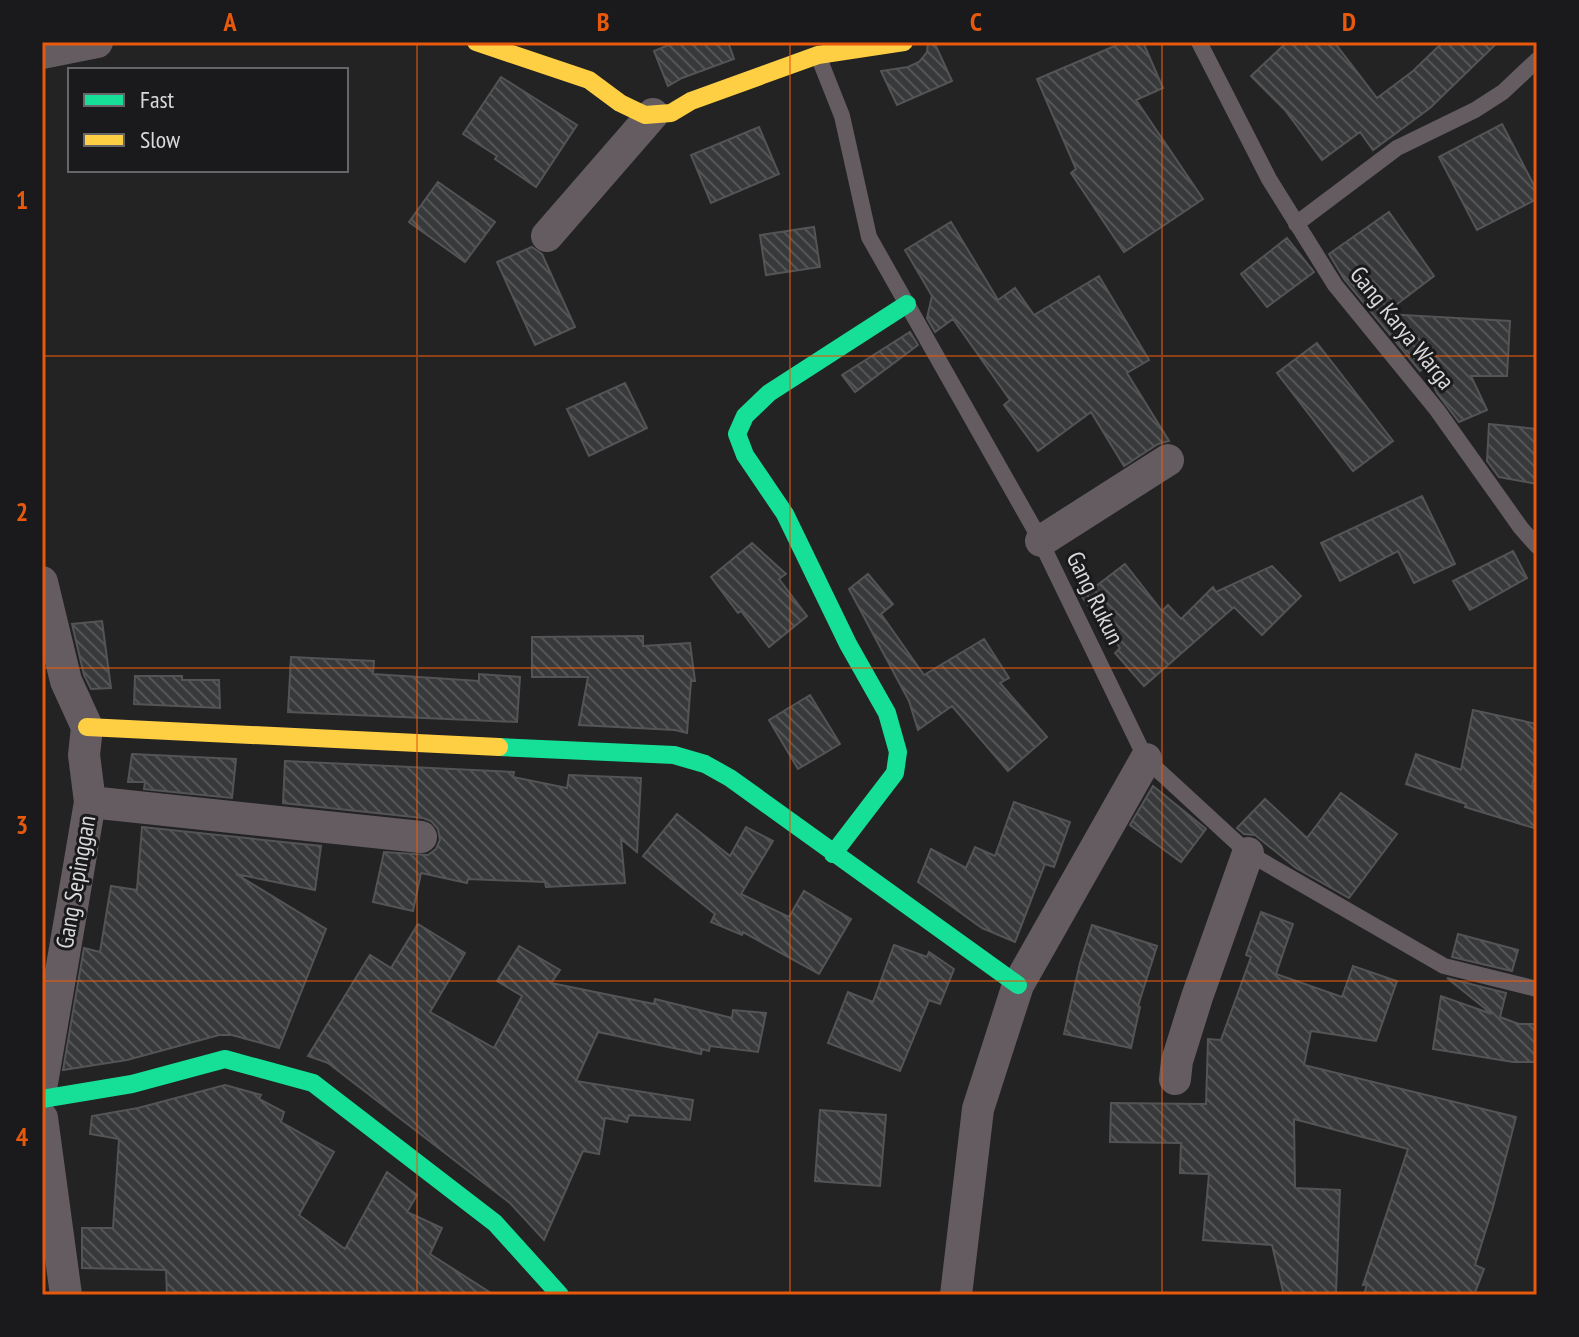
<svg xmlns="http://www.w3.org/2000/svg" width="1579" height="1337" font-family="'PT Sans Narrow',sans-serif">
	<defs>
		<pattern id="building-back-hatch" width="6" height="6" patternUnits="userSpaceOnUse" patternTransform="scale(2)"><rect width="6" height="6" fill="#38393a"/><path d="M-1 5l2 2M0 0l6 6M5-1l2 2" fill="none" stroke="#545556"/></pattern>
	</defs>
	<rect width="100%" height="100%" fill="#232324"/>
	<path fill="url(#building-back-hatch)" stroke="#545456" stroke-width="2" d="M676,42H728L734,59L682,78L668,86L654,51Z
		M934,42L952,81L897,105L881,71L908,67L919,62L927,52L928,43Z
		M1124,42H1143L1163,88L1136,100L1203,199L1124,252L1071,173L1076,169L1037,79Z
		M1287,42H1334L1377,98L1413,71L1443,42H1498L1430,108L1373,150L1360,132L1322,160L1285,110L1251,76Z
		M501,77L577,125L536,187L495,159L497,156L463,134Z
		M1502,124L1537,191V199L1477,230L1439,157Z
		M759,127L779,174L711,203L691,155Z
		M438,182L495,222L465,262L409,222Z
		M1389,212L1434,276L1384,314L1510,321L1507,376H1471L1487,410L1459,422L1437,393L1425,367L1420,371L1344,279L1329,254Z
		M951,222L998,300L1015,288L1034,315L1099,276L1149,360L1127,373L1169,441L1158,444L1124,466L1091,412L1038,451L1004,405L1010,400L953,319L935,332L927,318L932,296L905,250Z
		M814,227L820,267L766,275L760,235Z
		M1287,238L1314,272L1267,307L1241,274Z
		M532,247L542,254L575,327L535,345L497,262Z
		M910,332L918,345L855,392L842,375Z
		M1317,343L1393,441L1353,471L1277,373Z
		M625,383L647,428L589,456L567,409Z
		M1489,424L1537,429V484L1499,477L1487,461Z
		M1422,496L1455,564L1414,583L1398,551L1340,581L1321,543Z
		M752,543L786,574L779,579L807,616L769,647L741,611L738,613L711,577Z
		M1513,551L1527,578L1470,610L1453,581Z
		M1125,564L1162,611L1168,605L1181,619L1213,587L1216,592L1272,566L1301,596L1262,635L1234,607L1144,686L1115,653L1120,648L1082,597Z
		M868,574L893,604L881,614L924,675L984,639L1009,678L1000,683L1047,737L1008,771L952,706L918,730L909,701L849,589Z
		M102,621L111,688L91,689L84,675L72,624Z
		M643,636V646L690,643L695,681H691L687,733L675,730L579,725L588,677H532V637Z
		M291,657L374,661L373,674L479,681V674L520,677L517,722L288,712Z
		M135,676H182V680H219L220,708L134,704Z
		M810,695L840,744L798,769L769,720Z
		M1473,710L1537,724V764L1532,786L1537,787V829L1465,807L1466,804L1406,784L1416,754L1461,770Z
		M132,754L236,759L232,798L144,789L145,782H128Z
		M285,761L514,772L513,777L567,788L569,775L641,778L637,852L621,839L625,883L546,887L545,882L468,879L467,883L421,873L413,911L373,902L384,852L428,855L436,849L440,840L438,829L431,821L423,818L283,803Z
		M1153,786L1206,829L1181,862L1130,825Z
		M1341,793L1397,834L1349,898L1296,868L1255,835L1244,834L1237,828L1265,799L1307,838Z
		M1014,802L1070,822L1054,867L1045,864L1015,942L982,928L918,882L931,849L966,868L975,847L995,856Z
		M677,814L730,856L746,827L773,841L741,894L789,917L804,891L851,919L819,974L743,932L742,935L711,922L715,914L643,856Z
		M142,827L321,846L315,890L236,874L326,929L279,1048L232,1035H219L127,1060L63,1070L84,948L100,952L111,886L137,890Z
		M1261,912L1293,924L1276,974L1342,997L1353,966L1397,981L1376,1041L1311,1031L1304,1065L1516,1117L1493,1207L1475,1265L1484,1269L1474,1295H1364L1367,1284L1363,1285L1408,1149L1294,1119L1295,1188L1340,1190L1336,1292L1325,1295H1284L1272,1245L1203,1240L1209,1174L1180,1173L1181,1143L1110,1142L1111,1103L1206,1104L1208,1039L1221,1040L1251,957L1246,955Z
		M418,924L465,953L430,1012L494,1048L522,996L497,981L519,946L560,970L551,983L654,1004L655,999L732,1018L733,1010L766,1013L758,1052L710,1046L709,1051L702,1049L701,1054L598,1032L576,1081L693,1100L690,1120L629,1115L627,1122L605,1118L599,1154L583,1151L544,1240L510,1203L328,1063L308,1056L370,955L391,968Z
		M1092,925L1157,946L1138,1006L1140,1007L1131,1048L1064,1034L1080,963Z
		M1458,934L1518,950L1512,971L1452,957Z
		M894,945L927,957L929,952L954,969L940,1004L929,1000L900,1071L828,1043L848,992L873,1002Z
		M1447,978L1506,993L1500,1017L1519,1024H1537V1062H1513L1433,1049L1441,996L1492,1014Z
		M225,1085L261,1095L259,1099L284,1112L281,1122L334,1152L299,1215L345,1249L387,1172L417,1195L407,1212L442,1228L430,1254L494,1295H167L166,1270L82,1268V1228H113L119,1139L90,1134L92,1116L138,1108Z
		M820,1110L886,1115L880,1186L815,1181Z"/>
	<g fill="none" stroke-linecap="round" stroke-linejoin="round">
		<path stroke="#645c61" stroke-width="16" d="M1199,42L1269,179L1335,285L1437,410L1521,528L1537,546
			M819,58L842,116L869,237L1036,532L1146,759L1248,853L1444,966L1537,989
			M1296,224L1397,148L1475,110L1503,92L1537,60"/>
		<path stroke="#645c61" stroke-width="32" d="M42,53L97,42
			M547,236L653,114
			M1041,541L1168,460
			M42,582L66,681L87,727L84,755L90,802L42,1083
			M90,802L421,837
			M1175,1079L1177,1061L1197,997L1248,853
			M42,1118L66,1295
			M956,1295L978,1109L1018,985L1146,759"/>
		<path stroke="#16e098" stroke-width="18" d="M499,747L674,755L705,764L730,778L1018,985
			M833,854L895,773L898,752L887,713L848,644L785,514L745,455L737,434L745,416L769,393L907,304
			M42,1099L132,1084L225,1059L313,1083L495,1223L560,1295"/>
		<path stroke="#ffcf43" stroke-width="18" d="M476,42L589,80L620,103L645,115L671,113L691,101L818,55L904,42
			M87,727L499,747"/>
	</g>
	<path fill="none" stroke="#e8590c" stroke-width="2" stroke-opacity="0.55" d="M417,42V1295M790,42V1295M1162,42V1295M42,356H1537M42,668H1537M42,981H1537"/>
	<g text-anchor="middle" stroke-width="6" stroke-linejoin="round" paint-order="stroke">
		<g font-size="24" fill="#d9d8da" stroke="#1a191c">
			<text transform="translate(1402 328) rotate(51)" y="8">Gang Karya Warga</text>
			<text transform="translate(1095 598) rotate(64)" y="8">Gang Rukun</text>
			<text transform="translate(76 882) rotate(-80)" y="8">Gang Sepinggan</text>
		</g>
	</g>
	<rect width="1579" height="1337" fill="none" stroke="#1a191c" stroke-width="88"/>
	<rect x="68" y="68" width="280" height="104" fill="#1a191c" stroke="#666568" stroke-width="2"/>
	<rect x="84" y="94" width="40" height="12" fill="#16e098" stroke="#666568" stroke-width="2"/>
	<text x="140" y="108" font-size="24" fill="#d9d8da">Fast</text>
	<rect x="84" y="134" width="40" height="12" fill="#ffcf43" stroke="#666568" stroke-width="2"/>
	<text x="140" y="148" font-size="24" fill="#d9d8da">Slow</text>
	<rect x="44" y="44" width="1491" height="1249" fill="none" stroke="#e8590c" stroke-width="3"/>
	<g font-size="26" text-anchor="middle" font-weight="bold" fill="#e8590c">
		<text x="230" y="31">A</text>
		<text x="603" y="31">B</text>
		<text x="976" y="31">C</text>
		<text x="1349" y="31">D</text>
		<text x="22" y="209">1</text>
		<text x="22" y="521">2</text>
		<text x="22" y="834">3</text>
		<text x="22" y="1146">4</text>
	</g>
</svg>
